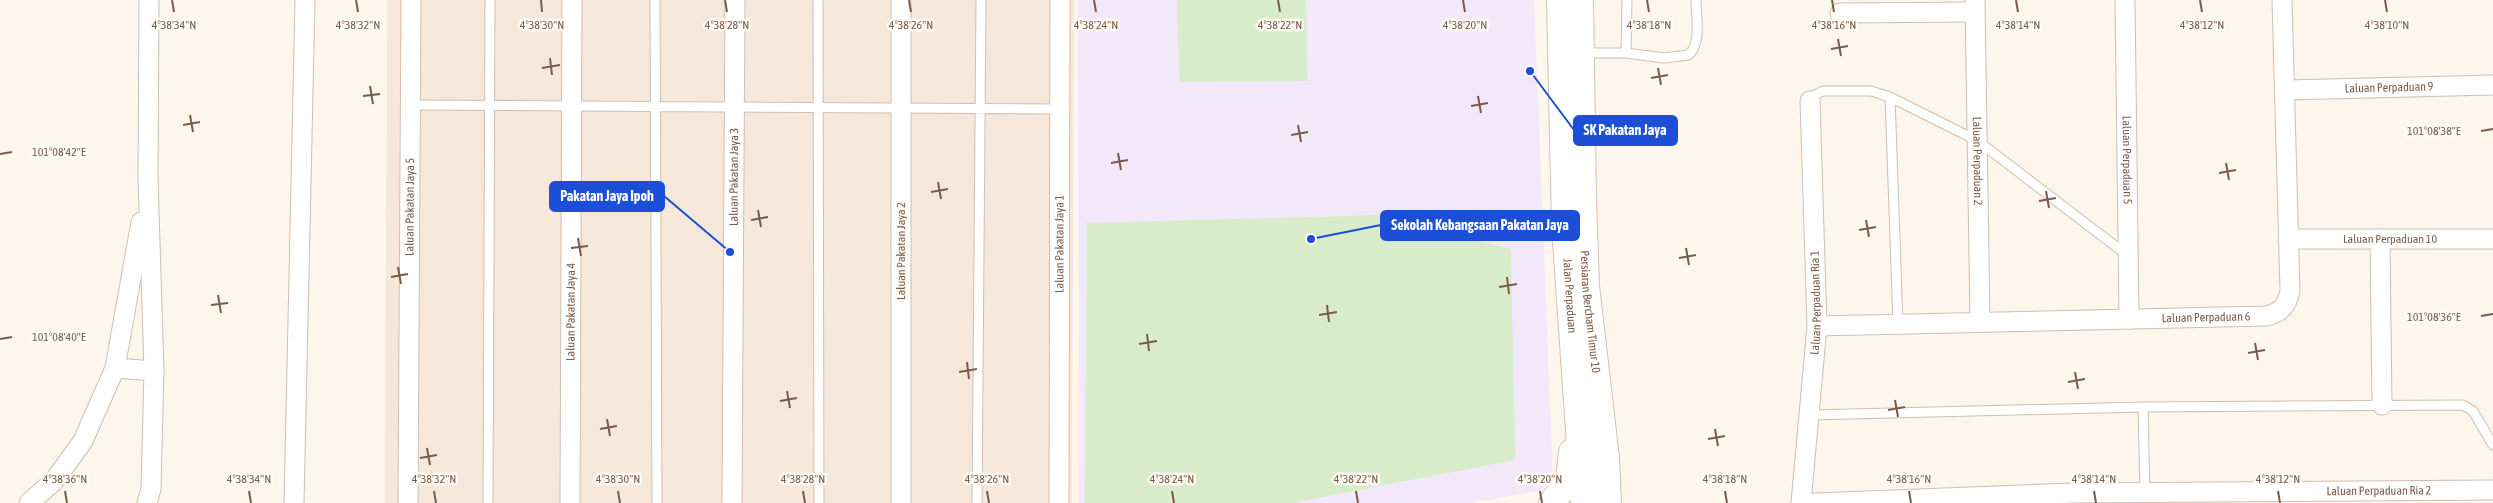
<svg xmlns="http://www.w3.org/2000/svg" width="2493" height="503" font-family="'Asap Condensed',sans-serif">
	<rect width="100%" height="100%" fill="#fdf6ec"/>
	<path fill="#f5e8da" d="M387,0H1074L1072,503H385Z"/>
	<path fill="#f3e8fa" d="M1078,0H1534L1553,478L1541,491L1468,503H1079Z"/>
	<path fill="#d8ecc9" d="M1177,0H1306L1307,81L1179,82Z
		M1461,213L1463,237L1511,249L1515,460L1292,503H1085L1087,223Z"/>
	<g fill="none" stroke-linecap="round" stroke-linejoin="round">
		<defs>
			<path id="lane" d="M655,0L657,503
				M818,0L819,503
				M1583,53H1626L1664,58L1688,55C1702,45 1696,16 1696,0
				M1626,53L1627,0
				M1890,97L1898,324
				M1810,101L1813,96L1823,91H1871L1890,97L1978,141L2127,255
				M411,105L1060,109
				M2143,407L2145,493
				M1810,415L2143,407L2463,405L2473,411L2493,445
				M488,503L490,0
				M977,503L981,0"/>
			<g id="street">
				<path id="s1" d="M1975,0L1980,322"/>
				<path id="s2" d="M2125,0L2129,319"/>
				<path d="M1840,13L1975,12"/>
				<path id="s3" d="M2284,90L2493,85"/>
				<path id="s4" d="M2288,239H2493"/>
				<path d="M2380,239L2382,405"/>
				<path id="s5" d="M1817,326L2267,316C2281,312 2287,306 2290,291L2282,0"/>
				<path d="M115,368L154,371"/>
				<path d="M29,503L54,481L83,441L115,368L141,222"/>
				<path d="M147,503L151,489L154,371L148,178L149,0"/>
				<path d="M294,503L305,0"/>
				<path id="s6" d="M408,503L411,0"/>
				<path id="s7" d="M570,503L572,0"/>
				<path id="s8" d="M732,503L735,0"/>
				<path d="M901,503V0"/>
				<path id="s9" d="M1059,503L1060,0"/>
				<path id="s10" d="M1801,503L1817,326L1810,101"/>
				<path id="s11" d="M1815,503L2073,493L2493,490"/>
			</g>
			<g id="secondary">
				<path id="s12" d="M1560,0L1565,227L1584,503"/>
				<path id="s13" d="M1580,0L1583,199L1586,286L1606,458L1608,503"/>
				<path d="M1552,503L1569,479L1572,452"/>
			</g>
		</defs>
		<use href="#lane" stroke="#d1beb0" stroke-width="11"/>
		<use href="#street" stroke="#d1beb0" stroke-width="21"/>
		<use href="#secondary" stroke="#d6c0b0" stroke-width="28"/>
		<use href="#lane" stroke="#fff" stroke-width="9"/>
		<use href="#street" stroke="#fff" stroke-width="19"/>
		<use href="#secondary" stroke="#fff" stroke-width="26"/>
	</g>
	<path fill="none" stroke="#7a5c4d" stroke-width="2" d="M172,0L174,12M356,0L358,12M541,0L542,12M725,0L727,12M909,0L911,12M1094,0L1096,12M1278,0L1280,12M1463,0L1465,12M1647,0L1649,12M1832,0L1834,12M2016,0L2018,12M2200,0L2202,12M2385,0L2387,12M1838,39L1841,56M1831,49L1848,46M550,58L552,75M542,68L560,65M1658,68L1661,85M1651,78L1668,75M370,86L373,104M363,96L380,94M1478,96L1481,113M1471,106L1488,103M190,115L193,132M183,125L200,122M1298,125L1301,142M2481,131L2493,129M1291,135L1308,132M1118,153L1121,170M0,154L12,152M1111,163L1128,160M2226,163L2229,180M2219,173L2236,170M938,182L941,199M2046,191L2049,208M931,192L948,189M2039,201L2056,198M758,210L761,227M751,220L768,217M1866,220L1869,237M1859,230L1876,227M578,238L581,256M571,248L588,246M1686,248L1689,265M1679,258L1696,255M398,267L401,284M391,277L408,274M1507,277L1509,294M1499,287L1517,284M218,295L221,313M211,305L228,303M1327,305L1329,322M1319,315L1337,312M2481,316L2493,314M1147,334L1149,351M0,339L12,337M2255,343L2258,360M1139,344L1157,341M2248,353L2265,350M967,362L969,379M959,372L977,369M2075,372L2078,389M2068,382L2085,379M787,391L790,408M1895,400L1898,417M780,401L797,398M1888,410L1905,407M607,419L610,436M600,429L617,426M1715,429L1718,446M1708,439L1725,436M427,448L430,465M420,458L437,455M65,491L67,503M249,491L251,503M434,491L436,503M618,491L620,503M803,491L805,503M987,491L989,503M1172,491L1174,503M1356,491L1358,503M1540,491L1542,503M1725,491L1727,503M1909,491L1911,503M2094,491L2096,503M2278,491L2280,503"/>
	<g text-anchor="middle" stroke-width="5" stroke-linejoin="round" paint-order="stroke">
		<g font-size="12" fill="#7a5c4d" stroke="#fffaf3">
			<text dy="4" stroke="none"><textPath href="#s3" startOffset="105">Laluan Perpaduan 9</textPath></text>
			<text dy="4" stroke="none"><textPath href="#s2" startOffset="160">Laluan Perpaduan 5</textPath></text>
			<text dy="4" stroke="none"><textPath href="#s1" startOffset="161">Laluan Perpaduan 2</textPath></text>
			<text dy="4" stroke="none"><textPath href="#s8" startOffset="326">Laluan Pakatan Jaya 3</textPath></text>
			<text dy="4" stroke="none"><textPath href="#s6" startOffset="296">Laluan Pakatan Jaya 5</textPath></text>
			<text dy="4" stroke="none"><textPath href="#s4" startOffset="102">Laluan Perpaduan 10</textPath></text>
			<text dy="4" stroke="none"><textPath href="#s9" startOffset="259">Laluan Pakatan Jaya 1</textPath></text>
			<text transform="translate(901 251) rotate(-90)" y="4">Laluan Pakatan Jaya 2</text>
			<text dy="4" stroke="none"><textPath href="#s12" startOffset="296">Jalan Perpaduan</textPath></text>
			<text dy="4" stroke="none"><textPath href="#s10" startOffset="201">Laluan Perpaduan Ria 1</textPath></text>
			<text dy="4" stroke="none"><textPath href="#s7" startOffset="191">Laluan Pakatan Jaya 4</textPath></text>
			<text dy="4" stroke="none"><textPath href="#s13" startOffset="312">Persiaran Bercham Timur 10</textPath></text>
			<text dy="4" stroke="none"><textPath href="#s5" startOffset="389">Laluan Perpaduan 6</textPath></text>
			<text dy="4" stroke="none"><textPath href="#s11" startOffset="564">Laluan Perpaduan Ria 2</textPath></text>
		</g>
	</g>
	<g font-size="12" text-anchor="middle" fill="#7a5c4d" stroke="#fffaf3" stroke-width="5" stroke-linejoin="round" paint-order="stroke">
		<text x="174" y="29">4°38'34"N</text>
		<text x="358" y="29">4°38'32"N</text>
		<text x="542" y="29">4°38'30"N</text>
		<text x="727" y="29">4°38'28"N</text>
		<text x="911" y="29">4°38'26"N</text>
		<text x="1096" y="29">4°38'24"N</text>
		<text x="1280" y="29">4°38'22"N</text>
		<text x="1465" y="29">4°38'20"N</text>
		<text x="1649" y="29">4°38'18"N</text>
		<text x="1834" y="29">4°38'16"N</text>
		<text x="2018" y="29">4°38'14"N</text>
		<text x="2202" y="29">4°38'12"N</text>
		<text x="2387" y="29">4°38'10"N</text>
		<text x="2434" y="135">101°08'38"E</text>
		<text x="59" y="156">101°08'42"E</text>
		<text x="2434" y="321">101°08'36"E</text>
		<text x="59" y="341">101°08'40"E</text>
		<text x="65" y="483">4°38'36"N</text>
		<text x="249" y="483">4°38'34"N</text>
		<text x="434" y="483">4°38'32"N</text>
		<text x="618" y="483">4°38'30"N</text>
		<text x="803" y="483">4°38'28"N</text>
		<text x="987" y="483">4°38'26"N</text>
		<text x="1172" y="483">4°38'24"N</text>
		<text x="1356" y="483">4°38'22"N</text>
		<text x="1540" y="483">4°38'20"N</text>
		<text x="1725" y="483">4°38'18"N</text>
		<text x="1909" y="483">4°38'16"N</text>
		<text x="2094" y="483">4°38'14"N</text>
		<text x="2278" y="483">4°38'12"N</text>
	</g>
	<path fill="none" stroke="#1d4ed8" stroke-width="2" d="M1530 71L1574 130M730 252L664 196M1311 239L1381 225"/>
	<g fill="#1d4ed8" stroke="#fffaf3" stroke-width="2">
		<circle cx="1530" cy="71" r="5"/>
		<circle cx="730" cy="252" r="5"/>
		<circle cx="1311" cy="239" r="5"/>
	</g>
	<g fill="#1d4ed8" stroke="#1d4ed8" stroke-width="2">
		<rect x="1574" y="116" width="103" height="29" rx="5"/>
		<rect x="550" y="182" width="114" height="29" rx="5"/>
		<rect x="1381" y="211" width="198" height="29" rx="5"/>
	</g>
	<g font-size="14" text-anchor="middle" font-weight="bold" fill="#fff">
		<text x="1625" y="135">SK Pakatan Jaya</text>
		<text x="607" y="201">Pakatan Jaya Ipoh</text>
		<text x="1480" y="230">Sekolah Kebangsaan Pakatan Jaya</text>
	</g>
</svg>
